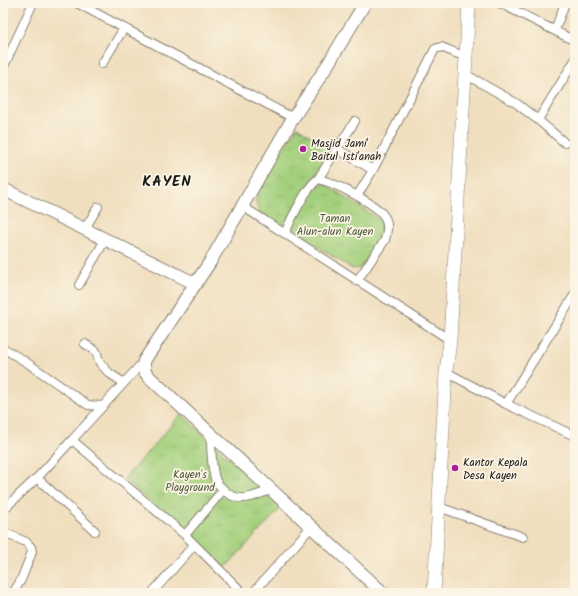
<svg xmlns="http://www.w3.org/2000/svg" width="578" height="596" font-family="Kalam,sans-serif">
	<defs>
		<pattern id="grass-tufts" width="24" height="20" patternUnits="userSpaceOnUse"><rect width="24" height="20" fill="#a4d07d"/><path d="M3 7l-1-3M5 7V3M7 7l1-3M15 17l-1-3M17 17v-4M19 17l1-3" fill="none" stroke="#8db26b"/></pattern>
	</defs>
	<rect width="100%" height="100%" fill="#fcf5e5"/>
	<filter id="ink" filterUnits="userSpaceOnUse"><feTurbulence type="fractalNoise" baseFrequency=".025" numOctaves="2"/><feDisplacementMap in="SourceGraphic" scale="8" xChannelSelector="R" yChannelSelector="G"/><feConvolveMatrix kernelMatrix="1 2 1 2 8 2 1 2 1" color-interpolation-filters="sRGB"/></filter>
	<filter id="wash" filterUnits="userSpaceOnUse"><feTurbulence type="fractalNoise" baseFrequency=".012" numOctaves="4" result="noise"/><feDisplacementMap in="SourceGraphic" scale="16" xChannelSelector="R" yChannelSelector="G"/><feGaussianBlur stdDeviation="0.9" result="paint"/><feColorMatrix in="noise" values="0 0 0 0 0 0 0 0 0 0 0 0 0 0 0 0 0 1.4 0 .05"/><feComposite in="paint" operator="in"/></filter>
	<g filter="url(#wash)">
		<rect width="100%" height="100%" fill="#f0dfbf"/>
		<path fill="url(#grass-tufts)" stroke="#60764c" d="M297,127L331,149L288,219L283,225H279L260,213L255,202C261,179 284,148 297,127Z
			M321,184H325L384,223L385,231L361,268L353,269L294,232L292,224L317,185Z
			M181,414L282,507L225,568L124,479Z"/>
	</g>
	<g filter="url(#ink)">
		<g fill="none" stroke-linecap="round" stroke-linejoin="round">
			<defs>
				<path id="street" d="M77,3L293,118
					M500,3L575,41
					M555,30L565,3
					M102,64L124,28
					M3,68L33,3
					M465,74L516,103L538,120L565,143
					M538,120L575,60
					M337,149L373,170L435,49L441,47L466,57
					M318,179L355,121
					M357,196L373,170
					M242,206L450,340
					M84,230L98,207
					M285,233C291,219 306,188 318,179C333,182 375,203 384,216C389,223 387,232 385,240L357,281
					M79,285L105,240
					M85,344L96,351L100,363L109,373L124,383
					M3,348L26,362L88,405L102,406
					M144,361L72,440L185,535L243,593
					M446,372L506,404L575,436
					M506,404L575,294
					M210,435C212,448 211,470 216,481C217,484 220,486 222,488C237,505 253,497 270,490
					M37,478L95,531
					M439,507L523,537
					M3,510L37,478L72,440
					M3,532L26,542L31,547L32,552L21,580L13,593
					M185,535L223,490
					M152,593L194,545
					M253,593L311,527"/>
				<path id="secondary" d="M365,3L327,66L293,118L210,262L144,361V370L148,376L383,593
					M3,189L196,284"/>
				<path id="primary" d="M434,593L446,372L450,340L469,3"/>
			</defs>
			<use href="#street" stroke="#867e6e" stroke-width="10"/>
			<use href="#secondary" stroke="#867e6e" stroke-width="14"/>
			<use href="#primary" stroke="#867e6e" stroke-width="14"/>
			<use href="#street" stroke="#fff" stroke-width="8"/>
			<use href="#secondary" stroke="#fff" stroke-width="12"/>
			<use href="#primary" stroke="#fff" stroke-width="13"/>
		</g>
	</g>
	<g fill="#b5179e" stroke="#fcf5e5" stroke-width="1.5">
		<circle cx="303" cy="149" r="4"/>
		<circle cx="455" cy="468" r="4"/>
	</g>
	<g text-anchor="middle" stroke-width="3.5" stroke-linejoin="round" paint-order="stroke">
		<g font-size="11" fill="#1c1c1c" stroke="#fcf5e5" text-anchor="start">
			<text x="311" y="147">Masjid Jami'<tspan x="311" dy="13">Baitul Isti'anah</tspan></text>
			<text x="463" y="466">Kantor Kepala<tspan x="463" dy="13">Desa Kayen</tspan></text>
		</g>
		<g font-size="11" fill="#4c5b3e" stroke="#fcf5e5">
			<text x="335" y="222">Taman<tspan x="335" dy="13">Alun-alun Kayen</tspan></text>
			<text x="190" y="478">Kayen's<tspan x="190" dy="13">Playground</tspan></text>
		</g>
		<g font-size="15" font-weight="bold" letter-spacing="1" fill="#1c1c1c" stroke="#fcf5e5">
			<text x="167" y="186">KAYEN</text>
		</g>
	</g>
	<rect width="578" height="596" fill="none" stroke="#fcf5e5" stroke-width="16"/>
</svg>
